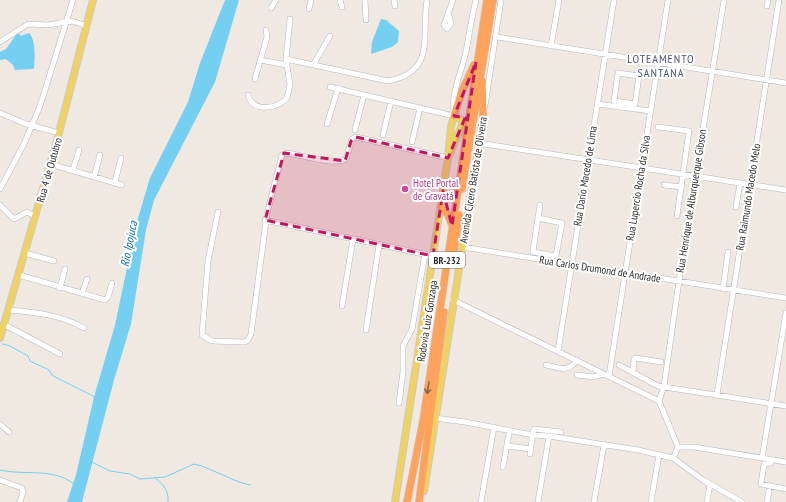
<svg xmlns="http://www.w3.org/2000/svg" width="786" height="502" font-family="'PT Sans Narrow',sans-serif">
	<rect width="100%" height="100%" fill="#efe9e1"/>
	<path fill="#75cff0" d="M225,0H239L215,82L154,200L146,230L131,324L114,380L82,502H67L76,475L94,397L115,325L136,225L150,178L188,102L200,63Z
		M381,19L386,20L399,31L398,42L392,47L371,54L372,42Z
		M19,31L20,36L29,33C36,40 35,58 34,68L33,69L15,70L13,65L6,59L0,60V52L6,49Z"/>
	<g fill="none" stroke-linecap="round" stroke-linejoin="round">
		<path stroke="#75cff0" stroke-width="1" d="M3,344L10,346L28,356L30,361L49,370L52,375L57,378L95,397
			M92,462L110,471L130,474L140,479L165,477L194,464L202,466L239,482L250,485
			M0,470C26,476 52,467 74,484
			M155,478C164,485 169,491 168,502"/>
		<defs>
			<path id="minor" d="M340,0L342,7
				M365,0L366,20
				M394,0L395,6
				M767,6L768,0
				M271,8L276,0
				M309,9L311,0
				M448,13L451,23L447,29L444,25L453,0
				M290,19L286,59L388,81C437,71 421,37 427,0
				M497,37L786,83
				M0,42L28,24L48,25L72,21L87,26
				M551,46L559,0
				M260,60L287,65
				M313,65L330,36
				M618,73L639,76L635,104L614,101Z
				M255,79L267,37L266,30
				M330,87L454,116
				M248,95C253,113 276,109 287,98L290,85L286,59
				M597,104L651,111
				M485,106L501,0
				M454,112C451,89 464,68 467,46C470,30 472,15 476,0
				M0,113L26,124L59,133
				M327,124L338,88
				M658,127L689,131L677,216
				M355,130L364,95
				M383,135L391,101
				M412,142L420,108
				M478,143L786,190
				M50,164L122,185
				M73,170L79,150
				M94,177L100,155
				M115,182L121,158
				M664,185L682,187
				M0,189L24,144L40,106L73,0
				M0,205L14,219L27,212L35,216
				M736,207L740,183
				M218,212L208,261L202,335L212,341L245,342L248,340L251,334L267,214L282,155L287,153C301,155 335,166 346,159L352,139L356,137L448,158
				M538,218L562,223L556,256L533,252V251L540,205
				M265,220L433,256
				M462,247L786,298
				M25,253L54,261
				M19,275L105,300L108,297L112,283
				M60,288L65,269
				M723,289L728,252
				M82,293L87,279
				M453,300L659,401
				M342,306L353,239
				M9,310C35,312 61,315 84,328
				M5,325L60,354
				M366,330L379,245
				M558,351L614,0
				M546,365C560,368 568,373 577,360
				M619,365L658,386L786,406
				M633,372L634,359L636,358L661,362
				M577,375L593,377L604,374
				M609,376L668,0
				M717,395L779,0
				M659,401L664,386L684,246L724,0
				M659,401L678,447L673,458
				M399,403L403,372V346L412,329L425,254
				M435,418L465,422L533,435L549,436L638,450L673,458L703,480L742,502
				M0,424L9,432
				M507,446L531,449
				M678,447H694L786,462
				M530,454L533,432L534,429L561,432
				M762,458L786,313
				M771,463L764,464L761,484L786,489
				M503,467L509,434
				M0,480L22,488L23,492L20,502
				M481,502L494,427
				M538,502L549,436
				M594,502L604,445
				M651,502L659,455
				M707,502L710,484
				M767,502L769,491"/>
			<path id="major" d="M0,338L59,133L93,0
				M424,491L483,117
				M395,502L448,158L451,127L454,116L463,121L462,125L448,158"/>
			<path id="highway" d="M482,81L483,117
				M454,116L462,91L474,65
				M462,189L493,0
				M441,207L448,215L452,225
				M452,264L459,215
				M407,502L423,421L487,0
				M419,502L444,312"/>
		</defs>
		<use href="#minor" stroke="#b4b7c1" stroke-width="6"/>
		<use href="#major" stroke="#c9c9c9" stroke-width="8"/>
		<use href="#highway" stroke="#c9c9c9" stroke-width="8"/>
		<use href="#minor" stroke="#fff" stroke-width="5"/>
		<use href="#major" stroke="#f2d163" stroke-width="6"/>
		<use href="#highway" stroke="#ffa35c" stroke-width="7"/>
	</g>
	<defs><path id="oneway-shaft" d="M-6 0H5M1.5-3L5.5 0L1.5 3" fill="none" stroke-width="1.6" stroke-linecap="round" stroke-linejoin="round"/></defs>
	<use stroke="#8c6343" href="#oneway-shaft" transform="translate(428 388) rotate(99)"/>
	<path fill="#c2185b" fill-opacity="0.2" stroke="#c2185b" stroke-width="3" stroke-dasharray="8 5" stroke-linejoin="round" d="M476,62L452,226L443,191L433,256L265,220L284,153L345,161L351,141L356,137L448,158L465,118L454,116Z"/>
	<circle fill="#d1479c" stroke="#fff" stroke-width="1.5" cx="405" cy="189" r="4"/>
	<g text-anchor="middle" stroke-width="4" stroke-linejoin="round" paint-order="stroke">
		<rect fill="#fff" stroke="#6d6d6d" stroke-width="1" x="429" y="252" width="36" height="16" rx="3"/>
		<g font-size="10" font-weight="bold" fill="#2e2e2e">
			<text x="447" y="264">BR-232</text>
		</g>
		<g font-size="11" fill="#2e2e2e" stroke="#fff">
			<text transform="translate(49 170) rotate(-74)" y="4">Rua 4 de Outubro</text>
			<text transform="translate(585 176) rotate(-81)" y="4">Rua Dario Macedo de Lima</text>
			<text transform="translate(473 180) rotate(-81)" y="4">Avenida Cicero Batista de Oliveira</text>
			<text transform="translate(638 188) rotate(-81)" y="4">Rua Lupercio Rocha da Silva</text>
			<text transform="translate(748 197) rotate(-81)" y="4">Rua Raimundo Macedo Melo</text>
			<text transform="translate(691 201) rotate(-81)" y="4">Rua Henrique de Alburquerque Gibson</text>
			<text transform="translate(600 269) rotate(9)" y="4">Rua Carios Drumond de Andrade</text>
			<text transform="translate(427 321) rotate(-81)" y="4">Rodovia Luiz Gonzaga</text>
		</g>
		<g font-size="11" fill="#b23c85" stroke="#fff" text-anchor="start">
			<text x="413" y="187">Hotel Portal<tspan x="413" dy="13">de Gravatá</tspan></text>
		</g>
		<g font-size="12" letter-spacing="1" fill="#4d5680" stroke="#fff">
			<text x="661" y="63">LOTEAMENTO<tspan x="661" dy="14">SANTANA</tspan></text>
		</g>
		<g font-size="12" font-style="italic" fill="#0d6fa3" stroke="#fff">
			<text transform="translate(129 244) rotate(-79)" y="4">Rio Ipojuca</text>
		</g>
	</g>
</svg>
